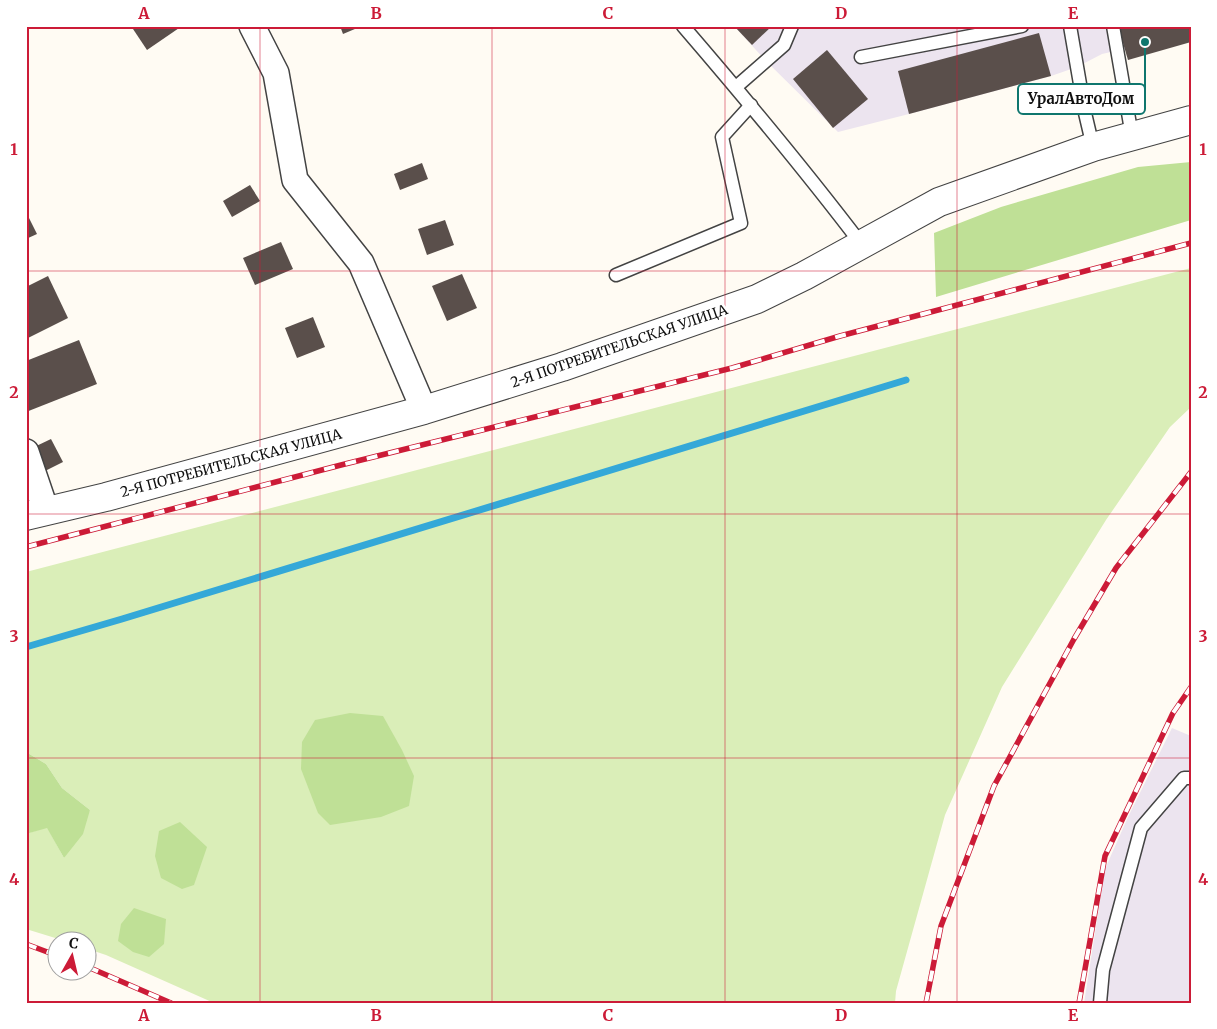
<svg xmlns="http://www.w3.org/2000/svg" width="1217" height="1029" viewBox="0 0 1217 1029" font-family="Merriweather,serif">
<rect width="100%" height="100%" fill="#fffbf3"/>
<!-- industrial -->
<g fill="#ece4ef">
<polygon points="734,26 1191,26 1191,34 1102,54 1077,67 1051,76 909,114 838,132 766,61"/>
<polygon points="1172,728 1191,736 1191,1003 1084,1003 1105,869 1128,817"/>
</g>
<!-- green -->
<polygon fill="#daeeb8" points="1191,268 1191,407 1170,427 1106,520 1002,687 945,815 896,991 895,1003 214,1003 106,955 88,949 88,942 65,941 26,929 26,834 47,827 64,858 90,810 62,788 46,764 26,752 26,572"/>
<!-- forest -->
<g fill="#bfe096">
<polygon points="1191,162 1191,220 936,297 934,233 1001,207 1138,167"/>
<polygon points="350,713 383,716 402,750 414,776 409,806 381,817 330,825 318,813 301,769 302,742 315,720"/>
<polygon points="26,752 46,764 62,788 90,810 83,834 64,858 47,828 26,834"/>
<polygon points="180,822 207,847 194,885 182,889 161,878 155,856 159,831"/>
<polygon points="134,908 166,919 164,944 149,957 133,952 118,941 121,924"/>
</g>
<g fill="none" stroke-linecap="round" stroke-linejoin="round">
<!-- stream -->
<polyline stroke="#34a8d8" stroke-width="7" points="26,647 122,619 906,380"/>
</g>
<!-- building -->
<g fill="#5a4f4b">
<polygon points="131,26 182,26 147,50"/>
<polygon points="340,26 362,26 343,34"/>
<polygon points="734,26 772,26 752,45"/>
<polygon points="1118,26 1191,26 1191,42 1128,60"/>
<polygon points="1039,33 1051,76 909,114 898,71"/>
<polygon points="827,50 868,99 833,128 793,79"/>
<polygon points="422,163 428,179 400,190 394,174"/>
<polygon points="250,185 260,201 232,217 223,201"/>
<polygon points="26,212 37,234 26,239"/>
<polygon points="445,220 454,245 427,255 418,229"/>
<polygon points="281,242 293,269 255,285 243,258"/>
<polygon points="462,274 477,308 447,321 432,286"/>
<polygon points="48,276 68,318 26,339 26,287"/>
<polygon points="313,317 325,347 297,358 285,328"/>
<polygon points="79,340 97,384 26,412 26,361"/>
<polygon points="51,439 63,462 41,473 30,449"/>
</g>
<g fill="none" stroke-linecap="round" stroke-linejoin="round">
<defs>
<g id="service">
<path d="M 683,26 C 745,98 805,170 862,245"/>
<polyline points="1070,26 1085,113 1093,147"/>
<polyline points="1113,26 1132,136"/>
<polyline points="861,57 1022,26"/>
<polyline points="736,87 784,45 792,26"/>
<polyline points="616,275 741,223 722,137 751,105"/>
<polyline points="1100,1003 1103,970 1141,828 1184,778 1191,778"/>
</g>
<g id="minor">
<polyline points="252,26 276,73 295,180 361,263 424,410"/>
<polyline points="26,452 46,511"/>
</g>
<polyline id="tertiary" points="26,516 106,497 424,410 562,367 757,299 804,276 939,202 1093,147 1191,120"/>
</defs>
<!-- service casing -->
<use href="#service" stroke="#434343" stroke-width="15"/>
<!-- minor casing -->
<use href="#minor" stroke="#434343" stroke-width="28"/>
<!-- tertiary casing -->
<use href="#tertiary" stroke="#434343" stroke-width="30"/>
<!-- service -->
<use href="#service" stroke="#fff" stroke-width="12"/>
<!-- minor -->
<use href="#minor" stroke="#fff" stroke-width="25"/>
<!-- tertiary -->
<use href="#tertiary" stroke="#fff" stroke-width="28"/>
<defs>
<g id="rail">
<polyline points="26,547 341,465 732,368 840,336 1191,243"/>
<polyline points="26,944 58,956"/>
<polyline points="88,967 171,1003"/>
<polyline points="926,1003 941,926 994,786 1074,639 1116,568 1191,472"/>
<polyline points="1079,1003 1105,856 1173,713 1191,687"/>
</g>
</defs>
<!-- rail casing -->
<use href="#rail" stroke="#cc1b37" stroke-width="5.5"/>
<!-- rail -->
<use href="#rail" stroke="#fff" stroke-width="4" stroke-dasharray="11" stroke-linecap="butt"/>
</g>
<!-- grid -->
<path fill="none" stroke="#cc1b37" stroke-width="1" stroke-opacity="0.55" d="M 260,26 L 260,1003M 492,26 L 492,1003M 725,26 L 725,1003M 957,26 L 957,1003M 26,271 L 1191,271M 26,514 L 1191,514M 26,758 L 1191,758"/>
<g text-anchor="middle" stroke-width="5" stroke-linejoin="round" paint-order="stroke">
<!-- street labels -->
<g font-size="14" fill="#101010" stroke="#fff">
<text transform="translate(619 346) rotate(-19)" y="5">2-Я ПОТРЕБИТЕЛЬСКАЯ УЛИЦА</text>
<text transform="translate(231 463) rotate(-15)" y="5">2-Я ПОТРЕБИТЕЛЬСКАЯ УЛИЦА</text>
</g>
</g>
<!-- callouts -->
<path fill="none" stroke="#0f766e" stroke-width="2" d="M1145 42L1145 99"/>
<circle fill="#0f766e" stroke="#fff" stroke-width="2" cx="1145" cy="42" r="5"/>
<rect fill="#fff" stroke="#0f766e" stroke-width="2" x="1018" y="84" width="127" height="30" rx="5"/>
<g font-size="15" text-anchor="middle" font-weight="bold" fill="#101010">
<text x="1081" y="104">УралАвтоДом</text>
</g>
<!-- border -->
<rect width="1217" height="1029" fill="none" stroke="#ffffff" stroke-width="55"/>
<!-- north arrow -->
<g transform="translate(72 956) rotate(8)"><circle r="24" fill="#ffffff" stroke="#9f9f9f"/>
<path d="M0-4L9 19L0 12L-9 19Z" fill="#cc1b37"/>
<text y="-8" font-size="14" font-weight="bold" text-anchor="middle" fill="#101010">С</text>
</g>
<rect x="28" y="28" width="1162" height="974" fill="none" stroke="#cc1b37" stroke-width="2"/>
<g font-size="16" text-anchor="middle" font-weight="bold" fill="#cc1b37">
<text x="144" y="19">A</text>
<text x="376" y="19">B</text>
<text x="608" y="19">C</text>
<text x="841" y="19">D</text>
<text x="1073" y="19">E</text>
<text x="14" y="155">1</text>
<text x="1203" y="155">1</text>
<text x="14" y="398">2</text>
<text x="1203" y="398">2</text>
<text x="14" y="642">3</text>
<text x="1203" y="642">3</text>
<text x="14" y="885">4</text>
<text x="1203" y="885">4</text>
<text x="144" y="1021">A</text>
<text x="376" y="1021">B</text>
<text x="608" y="1021">C</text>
<text x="841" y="1021">D</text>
<text x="1073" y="1021">E</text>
</g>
</svg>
